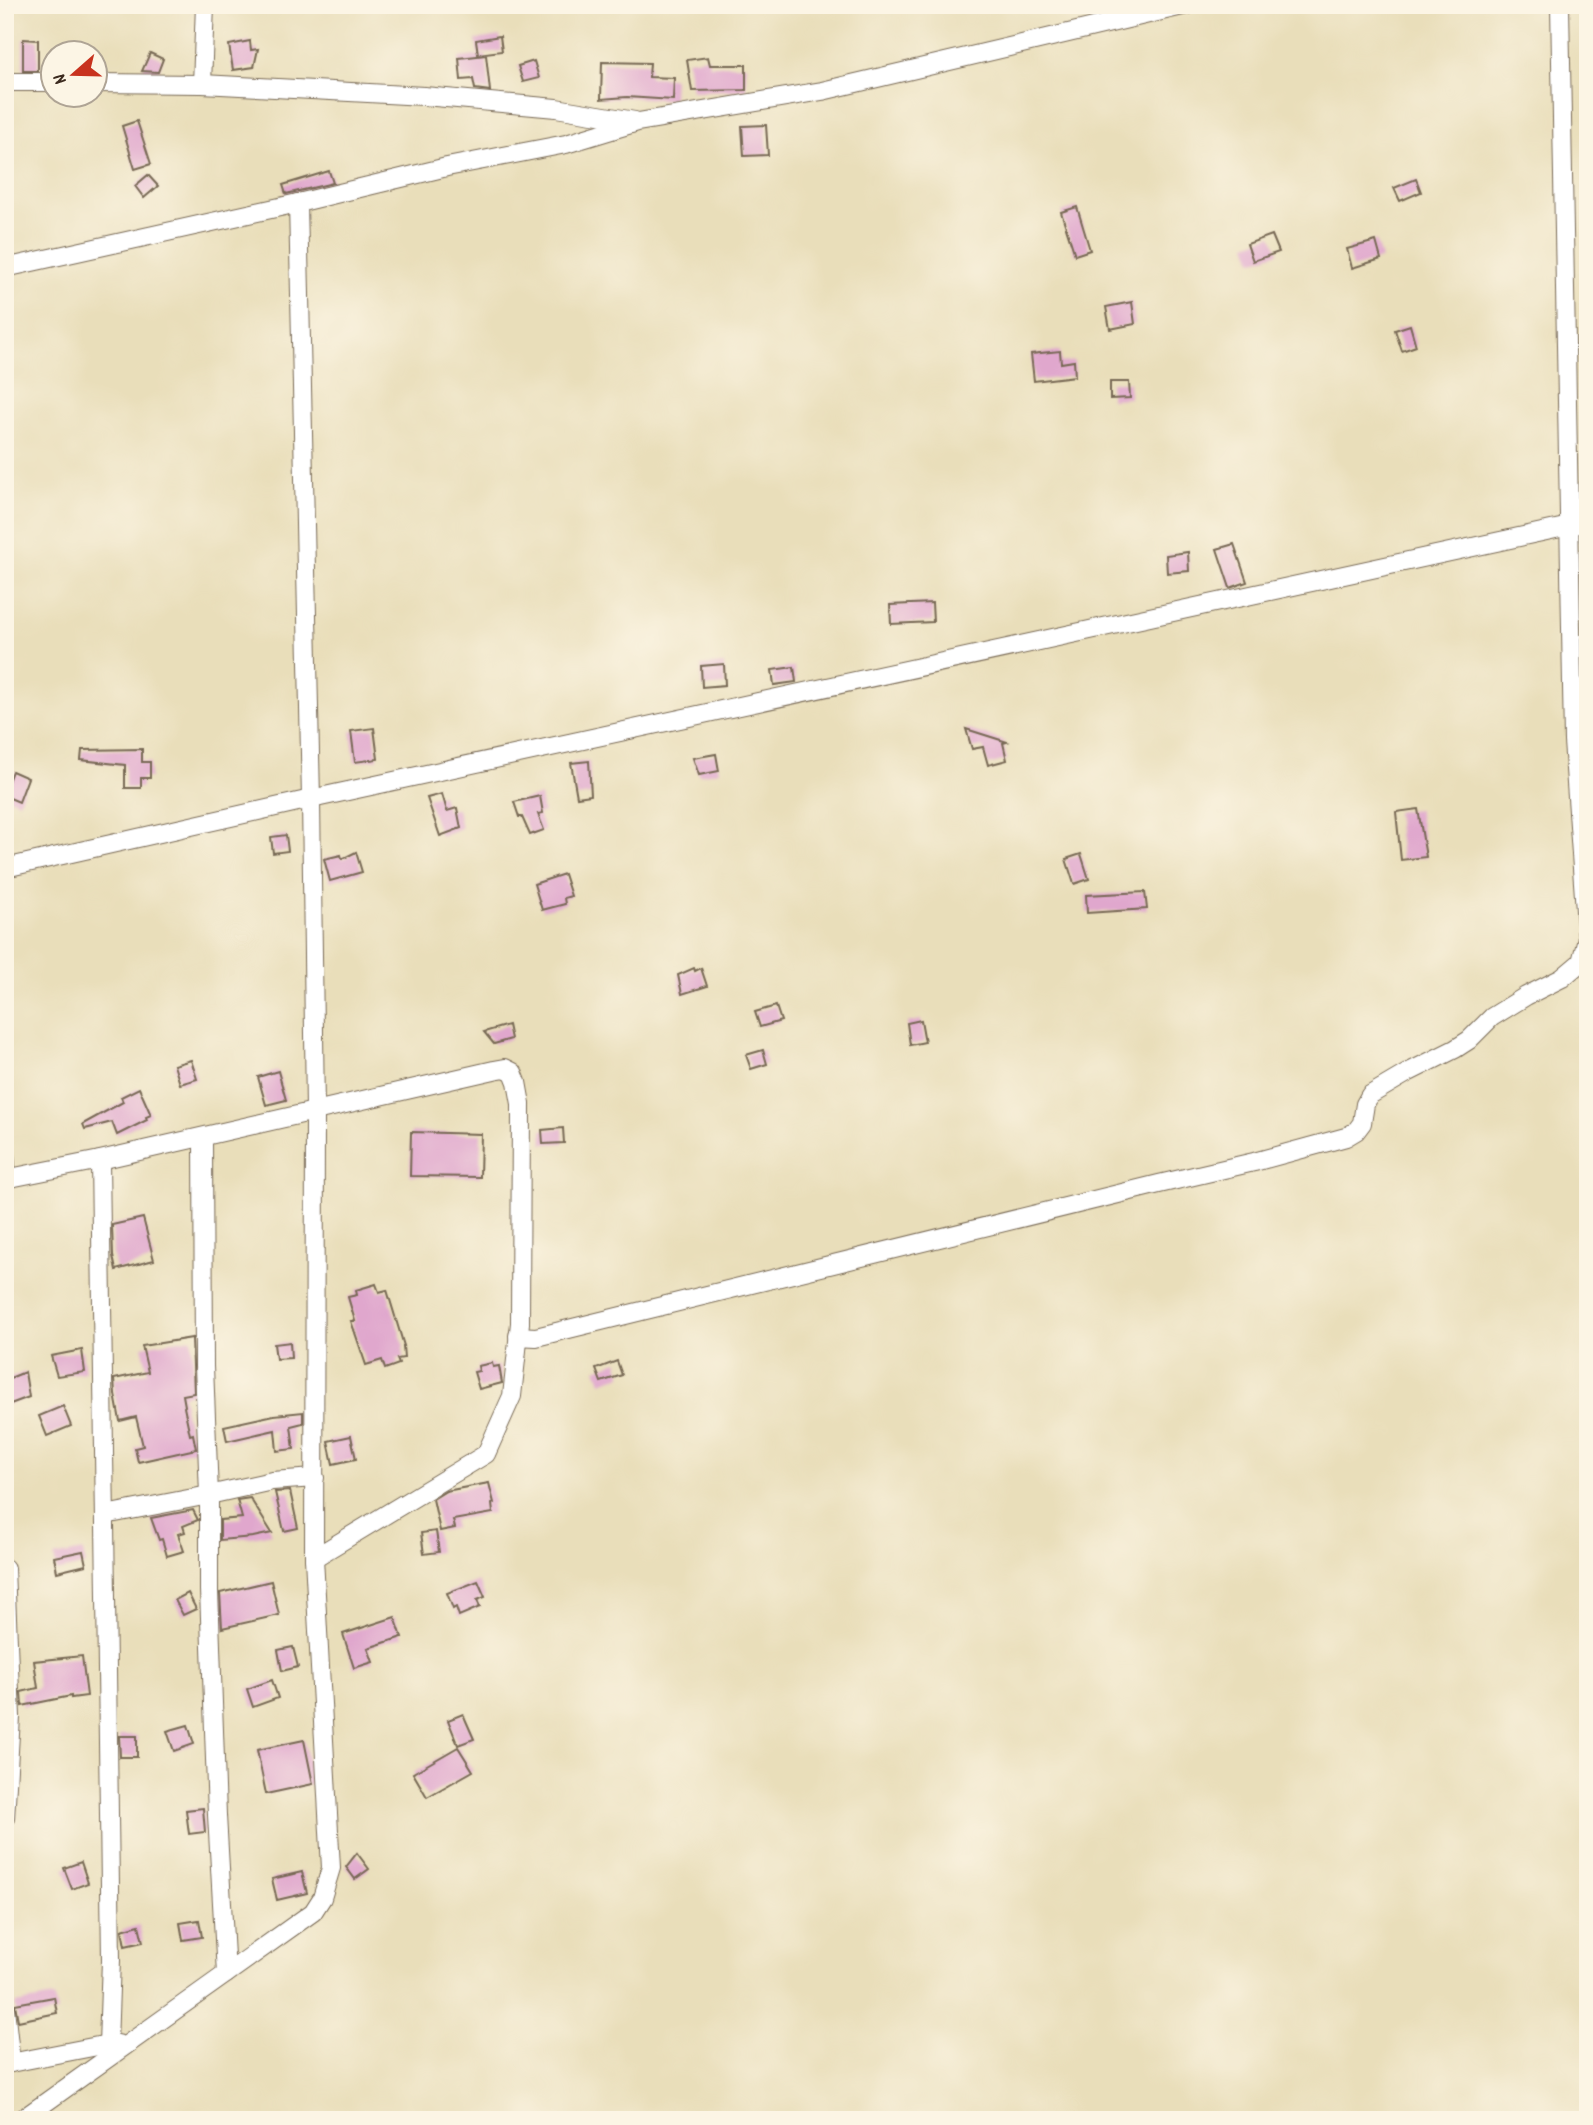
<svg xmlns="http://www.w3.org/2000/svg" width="1593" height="2125" viewBox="0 0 1593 2125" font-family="Dekko,sans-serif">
<rect width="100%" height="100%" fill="#fcf5e5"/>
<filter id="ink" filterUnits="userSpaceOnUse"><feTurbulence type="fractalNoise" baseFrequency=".0143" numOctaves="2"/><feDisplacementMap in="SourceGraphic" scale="14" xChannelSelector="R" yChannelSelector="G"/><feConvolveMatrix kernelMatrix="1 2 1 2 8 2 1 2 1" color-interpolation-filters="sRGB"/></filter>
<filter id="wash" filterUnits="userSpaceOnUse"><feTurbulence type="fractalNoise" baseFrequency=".00686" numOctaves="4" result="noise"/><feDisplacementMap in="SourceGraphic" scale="28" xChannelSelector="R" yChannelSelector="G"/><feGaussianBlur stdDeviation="1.57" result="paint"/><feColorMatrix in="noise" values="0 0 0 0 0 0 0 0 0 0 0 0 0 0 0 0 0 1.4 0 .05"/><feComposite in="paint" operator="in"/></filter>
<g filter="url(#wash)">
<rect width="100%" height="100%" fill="#e9deba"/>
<g id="blocks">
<!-- building -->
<g fill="#e0a7cd">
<polygon points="500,36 502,51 478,54 476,40"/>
<polygon points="23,39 38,40 38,71 23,71"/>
<polygon points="250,41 251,50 258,49 254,67 233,70 229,45"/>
<polygon points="150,53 163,59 158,72 142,71"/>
<polygon points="486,55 490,91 475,89 473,79 461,80 459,58"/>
<polygon points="708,57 710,65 746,65 746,90 692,91 687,60"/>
<polygon points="534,61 539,78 523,82 518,66"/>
<polygon points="602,62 650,63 649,77 674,78 673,100 627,97 601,99"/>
<polygon points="137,121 151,164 135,169 122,126"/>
<polygon points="766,125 768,155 744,156 742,126"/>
<polygon points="329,171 333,183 286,194 283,185"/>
<polygon points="148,175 158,186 144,198 135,186"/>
<polygon points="1416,179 1421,192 1400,201 1394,188"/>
<polygon points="1077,207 1090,250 1075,255 1061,212"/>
<polygon points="1272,235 1279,252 1253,261 1247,244"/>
<polygon points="1376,241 1381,259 1352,268 1347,249"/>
<polygon points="1132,302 1135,324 1110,329 1106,307"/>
<polygon points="1410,325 1416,346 1402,351 1395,330"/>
<polygon points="1060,351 1061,363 1074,361 1075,376 1034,381 1031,354"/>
<polygon points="1110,382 1129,382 1130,398 1110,399"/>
<polygon points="1234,544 1247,582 1230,588 1217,549"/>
<polygon points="1188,552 1189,571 1167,573 1166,555"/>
<polygon points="932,603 933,622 891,624 890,605"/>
<polygon points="724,664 725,685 702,687 701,666"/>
<polygon points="794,667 796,682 774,685 772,670"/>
<polygon points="374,728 378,759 355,762 351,731"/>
<polygon points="966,729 1007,742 1003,743 1007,760 988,765 983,747 972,749"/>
<polygon points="142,749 142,762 150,762 150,778 141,778 141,788 125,788 125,765 81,760 82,750"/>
<polygon points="716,754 719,771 699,775 693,758"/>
<polygon points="589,761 591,795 577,797 571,763"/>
<polygon points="12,771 28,778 19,802 5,796 5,789"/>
<polygon points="442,794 447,811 457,808 461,828 440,836 427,798"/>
<polygon points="540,796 543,813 538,814 544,830 530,835 522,817 519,817 514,802"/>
<polygon points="1418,809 1426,857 1401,860 1396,812"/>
<polygon points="286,835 288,851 273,853 271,837"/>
<polygon points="356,852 362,872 330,881 324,859 341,855 342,859"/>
<polygon points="1081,854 1089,879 1074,884 1066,859"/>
<polygon points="564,874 571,896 564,898 565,904 542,910 534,884"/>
<polygon points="1145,892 1147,909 1087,913 1086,895"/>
<polygon points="694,968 695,971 701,968 707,986 682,994 678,975"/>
<polygon points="776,1006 781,1021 760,1027 755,1012"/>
<polygon points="921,1020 925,1042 910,1045 907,1023"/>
<polygon points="508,1025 511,1039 494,1044 484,1032"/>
<polygon points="763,1050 767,1064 751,1069 746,1055"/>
<polygon points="191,1060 197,1079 180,1084 174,1065"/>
<polygon points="278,1071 286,1100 266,1105 258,1077"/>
<polygon points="139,1088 151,1115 146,1117 147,1120 117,1135 112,1122 85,1129 83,1124 123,1102 121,1097"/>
<polygon points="563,1128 564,1143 543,1144 542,1130"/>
<polygon points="411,1132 481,1134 480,1177 410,1176"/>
<polygon points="143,1218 154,1260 116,1270 113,1256 112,1225"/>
<polygon points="376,1284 379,1292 387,1290 404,1346 403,1346 404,1358 397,1359 399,1364 385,1369 382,1360 366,1365 351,1321 355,1321 348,1297 357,1295 356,1290"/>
<polygon points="192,1338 194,1393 183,1395 185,1406 184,1407 190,1435 193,1434 196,1449 138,1462 135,1448 143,1446 136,1417 120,1421 115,1394 114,1379 148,1372 142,1346"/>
<polygon points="290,1342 291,1358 276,1359 274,1344"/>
<polygon points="82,1350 85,1372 57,1376 51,1356"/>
<polygon points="617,1361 622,1375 601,1382 596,1369"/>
<polygon points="492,1363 493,1367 499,1366 502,1383 479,1389 474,1372 479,1371 478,1366"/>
<polygon points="25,1372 29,1397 5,1406 5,1380"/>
<polygon points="63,1406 71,1426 47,1436 39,1416"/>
<polygon points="303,1412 303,1423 291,1426 294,1449 277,1451 275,1430 227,1441 224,1426 274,1415"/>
<polygon points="351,1436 356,1459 333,1464 328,1441"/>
<polygon points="489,1483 494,1503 492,1504 493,1513 453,1520 455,1528 440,1531 433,1499 446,1491"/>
<polygon points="290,1491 298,1528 284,1531 275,1492"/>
<polygon points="250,1498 272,1533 253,1537 220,1540 220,1520 242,1518 237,1500"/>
<polygon points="193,1510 198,1520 183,1526 185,1532 178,1534 184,1551 167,1556 162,1539 159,1540 151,1518"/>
<polygon points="436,1531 439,1552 424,1554 421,1533"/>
<polygon points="83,1551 86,1565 57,1572 54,1557"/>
<polygon points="271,1581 279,1615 222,1628 220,1593"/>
<polygon points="478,1581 485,1597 477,1600 480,1607 459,1616 456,1607 453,1609 447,1593"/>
<polygon points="188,1593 196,1609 183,1615 175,1600"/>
<polygon points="395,1617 402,1637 368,1648 373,1662 354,1668 343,1634"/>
<polygon points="293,1647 298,1667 282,1671 278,1650"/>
<polygon points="82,1656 87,1696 71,1698 71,1696 22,1706 21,1692 38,1688 34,1661"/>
<polygon points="272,1680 278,1698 253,1707 247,1689"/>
<polygon points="463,1714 474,1739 458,1745 448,1720"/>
<polygon points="188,1725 194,1744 174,1751 167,1731"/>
<polygon points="119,1736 137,1736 137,1757 120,1757"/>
<polygon points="304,1740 313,1784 266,1794 257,1750"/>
<polygon points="458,1747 473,1771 427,1797 413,1773"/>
<polygon points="203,1808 205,1832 189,1834 186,1810"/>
<polygon points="357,1853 369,1869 355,1879 346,1867"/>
<polygon points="81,1862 88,1883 72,1889 64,1868"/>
<polygon points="302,1872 307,1893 277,1900 272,1879"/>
<polygon points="199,1920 202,1937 183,1940 180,1923"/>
<polygon points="139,1925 143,1942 125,1946 122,1930"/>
<polygon points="54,1997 57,2013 18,2021 15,2004"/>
</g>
</g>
</g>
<g filter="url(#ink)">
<use href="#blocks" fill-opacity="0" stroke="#786955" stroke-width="2"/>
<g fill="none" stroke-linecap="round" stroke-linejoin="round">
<defs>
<g id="minor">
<polyline points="5,82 52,82"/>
<polyline points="94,83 202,84 424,96 556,108 635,121"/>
<polyline points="202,84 205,5"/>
<polyline points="5,268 298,203 447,167 566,144 638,122 822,91 1187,5"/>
<polyline points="5,868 311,799 1588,522"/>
<polyline points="203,1137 204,1366 209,1495 209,1590 217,1815 226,1974"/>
<polyline points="5,1153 7,1179"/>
<polyline points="100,1160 111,1960 108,2044"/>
<polyline points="5,1179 100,1160 494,1070 505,1068 513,1072 517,1082 521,1104 520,1323 512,1396 486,1454 314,1558"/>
<polyline points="518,1336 536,1337 1159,1184 1254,1162 1346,1137 1356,1131 1362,1123 1365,1104 1370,1095 1409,1072 1455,1049 1469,1040 1492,1017 1526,996 1562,978 1581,962 1587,939 1573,741 1560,5"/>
<polyline points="105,1515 209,1495 272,1481 315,1478"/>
<polyline points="5,1568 11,1717 5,1819"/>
<polyline points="5,2008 11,2063"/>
<polyline points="5,2064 108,2044 118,2044"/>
<polyline points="21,2120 313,1912 322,1898 331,1868 314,1558 315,1111 311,799 298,203"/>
</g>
</defs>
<!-- minor casing -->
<use href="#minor" stroke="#786955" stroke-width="20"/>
<!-- minor -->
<use href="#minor" stroke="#fff" stroke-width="18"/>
</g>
</g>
<!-- margin -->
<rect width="1593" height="2125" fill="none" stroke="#fcf5e5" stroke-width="28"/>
<!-- north arrow -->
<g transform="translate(74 74) rotate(250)"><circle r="33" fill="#fcf5e5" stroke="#afa495" stroke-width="2"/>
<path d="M0-5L12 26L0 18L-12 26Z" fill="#c8321e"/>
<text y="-10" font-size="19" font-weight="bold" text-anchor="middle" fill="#3b2a1e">N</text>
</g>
</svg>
